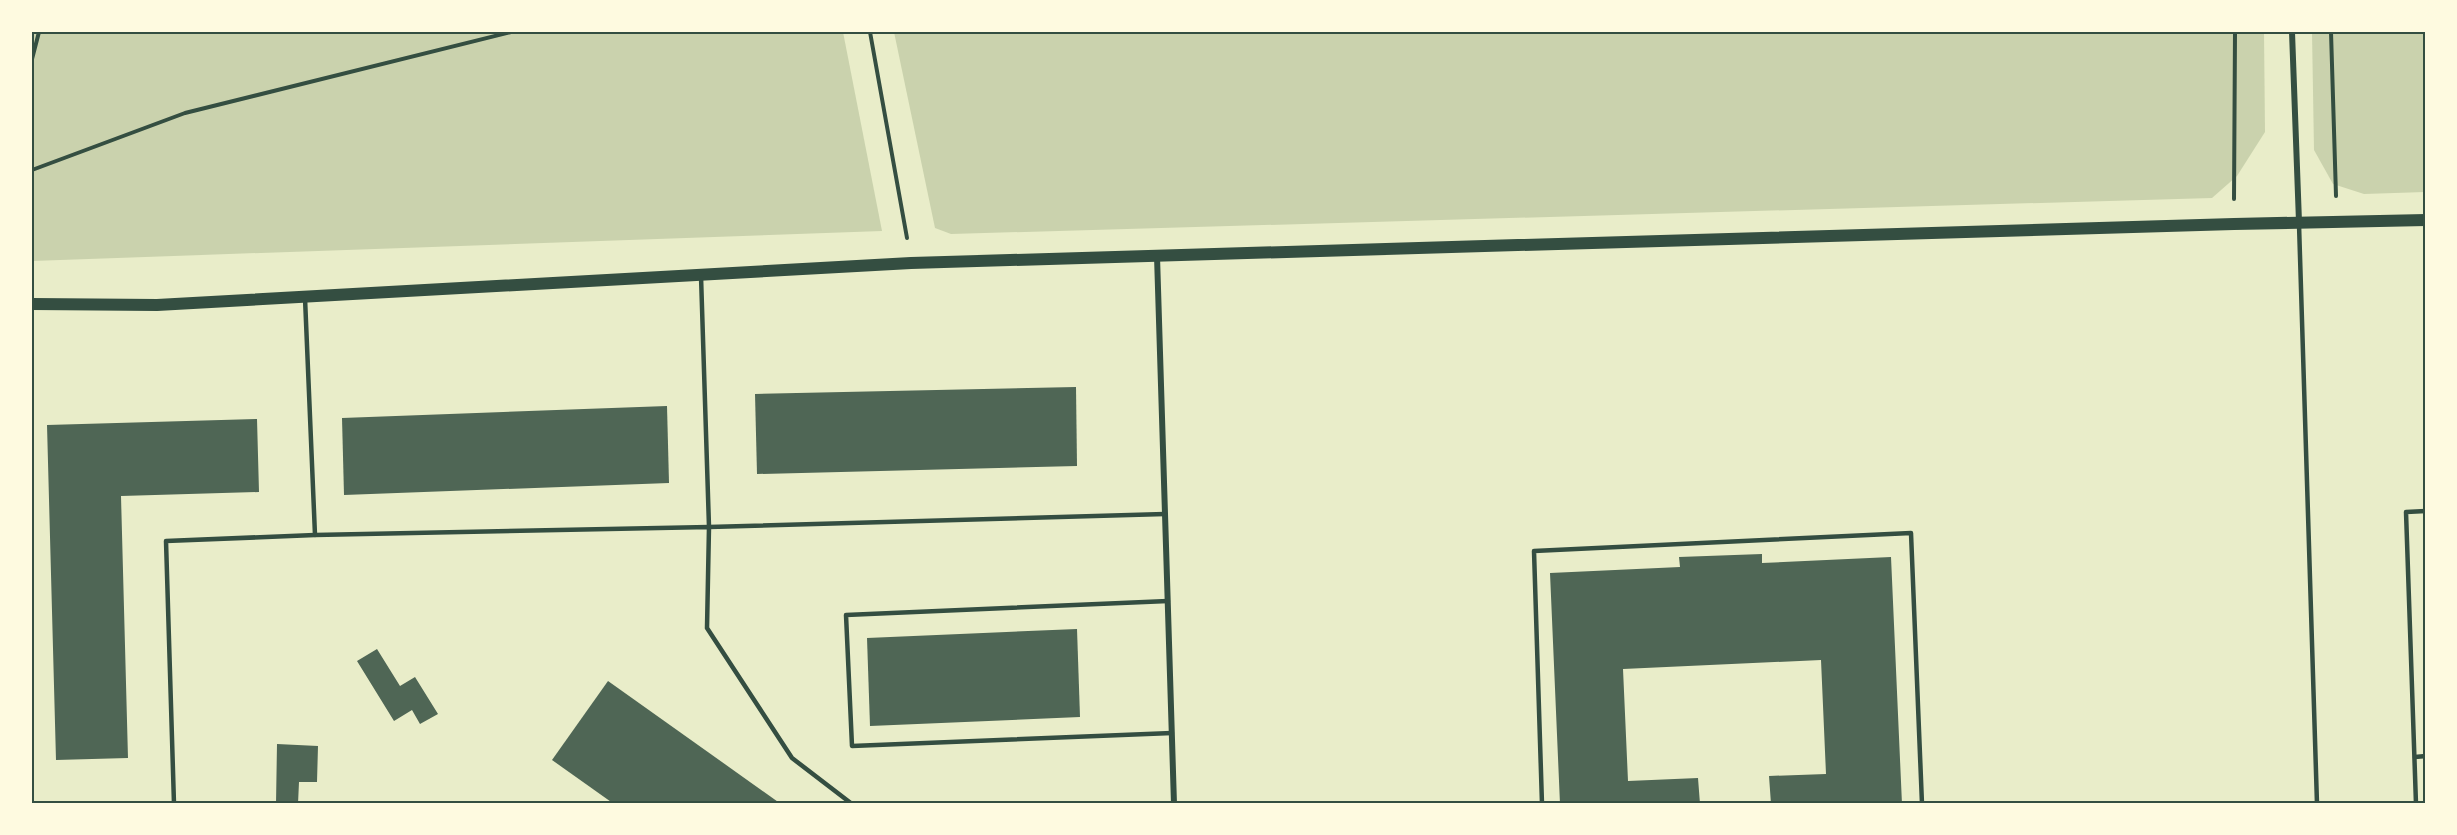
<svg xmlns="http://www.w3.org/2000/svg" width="2457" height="835" viewBox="0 0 2457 835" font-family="Inter,sans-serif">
<rect width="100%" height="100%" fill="#e9edc9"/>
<!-- green -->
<g fill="#cad2ad">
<polygon points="32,32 843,32 882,231 32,261"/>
<polygon points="894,32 2264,32 2265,132 2237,176 2212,198 951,234 935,228"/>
<polygon points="2312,32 2425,32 2425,192 2364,194 2333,184 2314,150"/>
</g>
<!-- building -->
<g fill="#4f6655">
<polygon points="1076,387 1077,466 757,474 755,394"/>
<polygon points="667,406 669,483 344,495 342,418"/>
<polygon points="257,419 259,492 121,496 128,758 56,760 47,425"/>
<polygon points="1762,554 1762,563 1891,557 1902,804 1771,804 1769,776 1826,774 1821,660 1623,669 1628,781 1698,778 1700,804 1560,804 1550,573 1680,567 1679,557"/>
<polygon points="1077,629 1080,717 870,726 867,638"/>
<polygon points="377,649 400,686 415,677 438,714 420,724 412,710 394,721 357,661"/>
<polygon points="608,681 781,804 614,804 552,760"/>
<polygon points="277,744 318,746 317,782 299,782 298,804 276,804"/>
</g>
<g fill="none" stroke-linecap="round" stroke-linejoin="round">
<!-- path -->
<g stroke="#344e41" stroke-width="4">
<polyline points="870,32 907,238"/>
<polyline points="2331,32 2336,196"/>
<polyline points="32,59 39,32"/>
<polyline points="32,170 185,113 511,32"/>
<polyline points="2234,199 2235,32"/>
<polyline points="32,251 32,277"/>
</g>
<!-- service -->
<g stroke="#344e41" stroke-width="4.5">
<polyline points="2299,224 2317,804"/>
<polyline points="701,276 709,527 1165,514"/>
<polyline points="305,298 315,535 709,527 707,628 792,758 852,804"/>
<polyline points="1168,601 846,615 852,746 1172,733"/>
<polyline points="2415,757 2426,756"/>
<polyline points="174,804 166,541 315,535"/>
<polyline points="1542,804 1534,551 1911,533 1922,804"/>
<polyline points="2416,804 2406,512 2426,511"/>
</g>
<!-- minor -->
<g stroke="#344e41" stroke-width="6">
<polyline points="2292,32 2299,222"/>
<polyline points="1157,256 1174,804"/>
</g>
<!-- secondary -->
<polyline stroke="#344e41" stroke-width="12" points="32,304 157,305 911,263 2234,224 2426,220"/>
</g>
<!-- border -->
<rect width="2457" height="835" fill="none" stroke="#fefae0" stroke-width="66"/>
<rect x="33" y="33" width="2391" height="769" fill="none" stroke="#344e41" stroke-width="2"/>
</svg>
